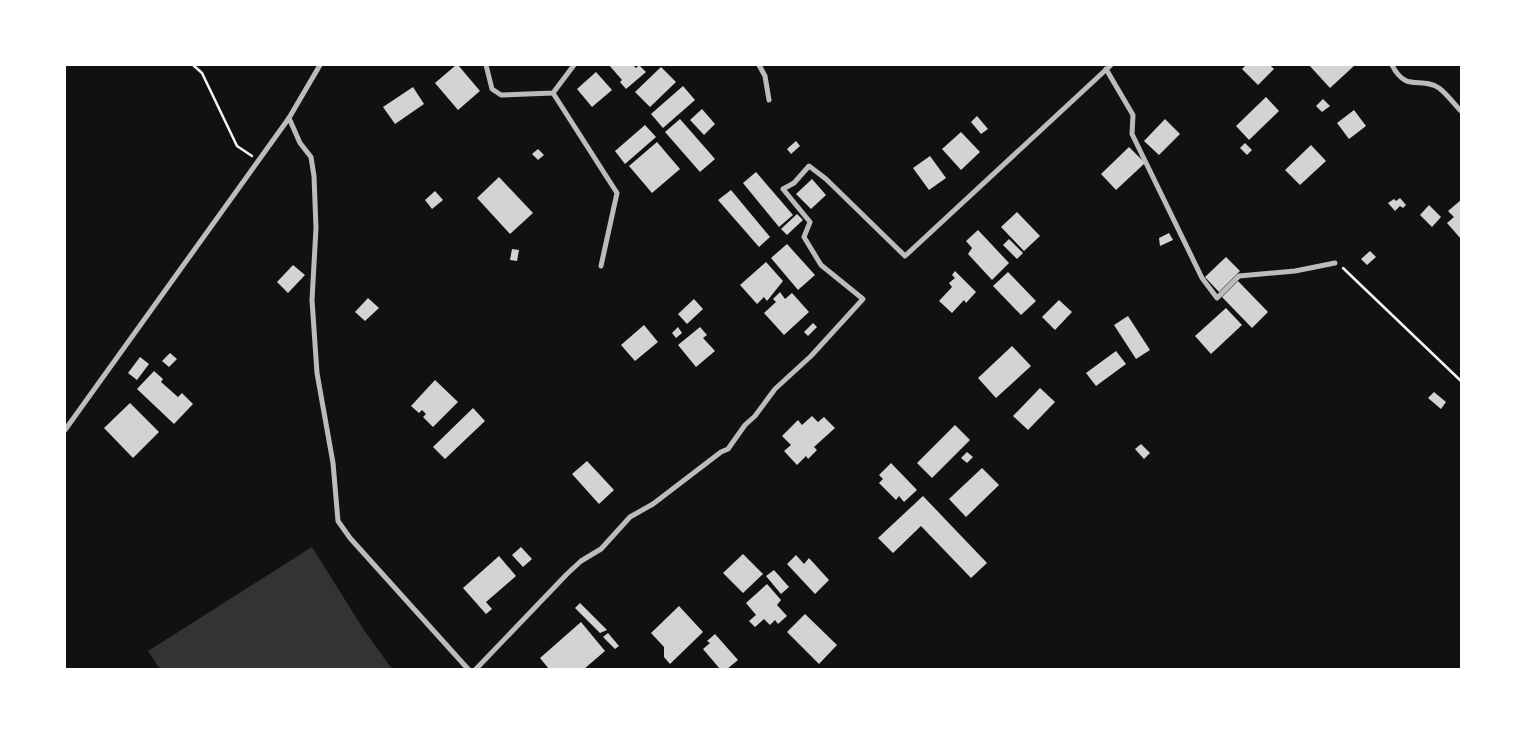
<svg xmlns="http://www.w3.org/2000/svg" width="1526" height="734" viewBox="0 0 1526 734" font-family="'Crimson Pro',serif">
<rect width="100%" height="100%" fill="#111"/>
<!-- water -->
<polygon fill="#333" points="312,547 364,630 392,669 160,669 148,651"/>
<!-- building -->
<g fill="#d3d3d3">
<polygon points="456,65 458,65 480,91 458,110 435,83"/>
<polygon points="609,65 633,65 636,68 639,65 646,72 626,89 620,82 622,80"/>
<polygon points="1246,65 1270,65 1274,69 1258,85 1242,69"/>
<polygon points="1309,65 1355,65 1330,88"/>
<polygon points="661,67 676,82 650,107 635,92"/>
<polygon points="596,72 612,90 592,107 577,89"/>
<polygon points="683,86 695,100 663,128 651,114"/>
<polygon points="413,87 424,104 395,124 383,107"/>
<polygon points="1266,97 1279,111 1249,140 1236,126"/>
<polygon points="1323,99 1330,106 1322,112 1316,106"/>
<polygon points="702,109 715,124 704,135 690,120"/>
<polygon points="1354,110 1366,126 1349,139 1337,123"/>
<polygon points="977,116 988,129 981,134 971,122"/>
<polygon points="680,119 715,159 700,172 665,132"/>
<polygon points="1165,119 1180,134 1159,155 1144,141"/>
<polygon points="645,125 656,137 625,164 615,151"/>
<polygon points="961,132 980,152 961,170 942,149"/>
<polygon points="796,141 800,146 791,154 787,149"/>
<polygon points="657,142 680,169 652,193 629,166"/>
<polygon points="1245,143 1252,150 1247,155 1240,148"/>
<polygon points="1311,145 1326,161 1300,185 1285,170"/>
<polygon points="1129,147 1145,163 1116,190 1101,174"/>
<polygon points="538,149 544,155 538,160 532,154"/>
<polygon points="930,156 946,178 929,190 913,168"/>
<polygon points="756,172 793,215 779,227 743,183"/>
<polygon points="499,177 533,213 510,234 477,198"/>
<polygon points="812,179 826,195 811,209 796,194"/>
<polygon points="731,190 770,237 759,247 718,200"/>
<polygon points="435,191 443,200 432,209 425,200"/>
<polygon points="1400,198 1406,205 1403,208 1400,206 1395,211 1388,203 1394,199 1396,201"/>
<polygon points="1461,200 1461,239 1447,223 1454,217 1448,211"/>
<polygon points="1429,205 1441,217 1432,227 1420,215"/>
<polygon points="1017,212 1040,236 1024,251 1001,227"/>
<polygon points="797,214 803,220 787,235 781,229"/>
<polygon points="978,230 1009,263 992,280 968,254 972,248 966,241"/>
<polygon points="1169,233 1173,240 1160,246 1159,238"/>
<polygon points="1009,239 1023,253 1017,259 1003,245"/>
<polygon points="787,244 815,275 798,290 771,258"/>
<polygon points="512,249 519,250 517,261 510,260"/>
<polygon points="1370,251 1376,257 1367,265 1361,259"/>
<polygon points="1226,257 1240,271 1219,292 1205,277"/>
<polygon points="766,262 783,281 767,301 764,297 757,304 740,285"/>
<polygon points="293,265 305,275 288,293 277,282"/>
<polygon points="955,271 976,292 966,303 964,300 952,313 939,301 952,287 949,283 955,278 952,275"/>
<polygon points="1008,272 1036,301 1021,315 993,286"/>
<polygon points="1238,281 1268,312 1252,328 1222,297"/>
<polygon points="780,292 785,299 792,293 809,312 784,335 764,313 776,302 773,299"/>
<polygon points="368,298 379,308 365,321 355,312"/>
<polygon points="694,299 703,309 687,324 678,314"/>
<polygon points="1059,300 1072,312 1055,330 1042,317"/>
<polygon points="1226,308 1242,325 1211,354 1195,336"/>
<polygon points="1128,316 1150,350 1136,359 1114,325"/>
<polygon points="813,323 817,327 808,336 804,332"/>
<polygon points="644,325 658,342 635,361 621,345"/>
<polygon points="678,327 682,333 676,338 672,333"/>
<polygon points="700,327 707,335 703,338 715,351 696,367 678,345"/>
<polygon points="1012,346 1031,366 996,398 978,378"/>
<polygon points="1116,351 1126,364 1096,386 1086,373"/>
<polygon points="170,353 177,359 169,367 162,361"/>
<polygon points="140,357 149,364 137,380 128,373"/>
<polygon points="154,371 163,379 161,382 178,397 182,393 193,404 174,424 137,389"/>
<polygon points="435,380 458,402 433,427 423,417 426,414 422,410 419,413 411,406"/>
<polygon points="1040,388 1055,402 1028,430 1013,416"/>
<polygon points="1434,392 1446,402 1441,409 1428,398"/>
<polygon points="130,403 159,432 133,458 104,428"/>
<polygon points="473,408 485,421 445,459 433,447"/>
<polygon points="812,416 818,422 824,417 835,428 814,447 817,450 808,459 806,456 797,465 784,451 791,445 782,436 798,420 802,425"/>
<polygon points="955,425 970,440 932,478 917,463"/>
<polygon points="1141,444 1150,453 1144,459 1135,449"/>
<polygon points="967,452 973,457 967,463 961,458"/>
<polygon points="587,461 614,490 599,504 572,474"/>
<polygon points="891,463 917,490 904,502 899,496 896,500 879,483 883,479 879,475"/>
<polygon points="982,468 999,485 966,517 949,499"/>
<polygon points="923,496 987,563 971,578 921,526 893,553 878,538"/>
<polygon points="521,547 532,559 523,567 512,555"/>
<polygon points="743,554 763,574 743,593 723,573"/>
<polygon points="796,555 804,564 809,558 829,580 815,594 787,564"/>
<polygon points="499,556 516,576 486,602 492,609 486,614 463,588"/>
<polygon points="774,570 789,587 781,594 766,576"/>
<polygon points="767,584 781,600 777,605 787,616 778,624 775,620 770,625 764,619 755,627 749,621 756,615 746,603"/>
<polygon points="580,603 607,630 600,633 575,608"/>
<polygon points="679,606 703,632 670,664 664,657 664,647 651,633"/>
<polygon points="805,614 837,645 819,664 787,632"/>
<polygon points="581,622 605,651 584,669 549,669 540,658"/>
<polygon points="608,633 619,646 615,649 603,637"/>
<polygon points="715,634 738,660 727,669 720,669 703,649 710,643 707,641"/>
</g>
<g fill="none" stroke-linecap="round" stroke-linejoin="round">
<!-- path -->
<g stroke="#f5f5f5" stroke-width="2.5">
<polyline points="193,65 202,73 237,146 252,156"/>
<polyline points="1343,268 1461,381"/>
</g>
<!-- minor -->
<g stroke="#bcbcbc" stroke-width="5">
<polyline points="486,65 492,89 501,95 553,93 574,65"/>
<polyline points="759,65 765,76 769,100"/>
<path d="M 1392,65 C 1406,93 1421,76 1439,88 C 1447,94 1454,104 1461,111"/>
<polyline points="1106,69 1133,115 1132,134 1202,278 1217,298 1239,276 1295,271 1335,263"/>
<polyline points="553,93 617,193 601,266"/>
<polyline points="289,118 300,143 311,157 314,176 316,228 312,300 317,373 333,463 338,521 350,538 468,669"/>
<polyline points="65,430 289,118 320,65"/>
<polyline points="476,669 567,574 581,561 601,549 630,517 653,504 721,452 728,449 745,425 755,416 775,389 811,356 863,299 821,265 804,237 810,222 783,189 794,183 809,166 826,179 905,256 1111,65"/>
</g>
</g>
<!-- border -->
<rect width="1526" height="734" fill="none" stroke="#ffffff" stroke-width="132"/>
</svg>
